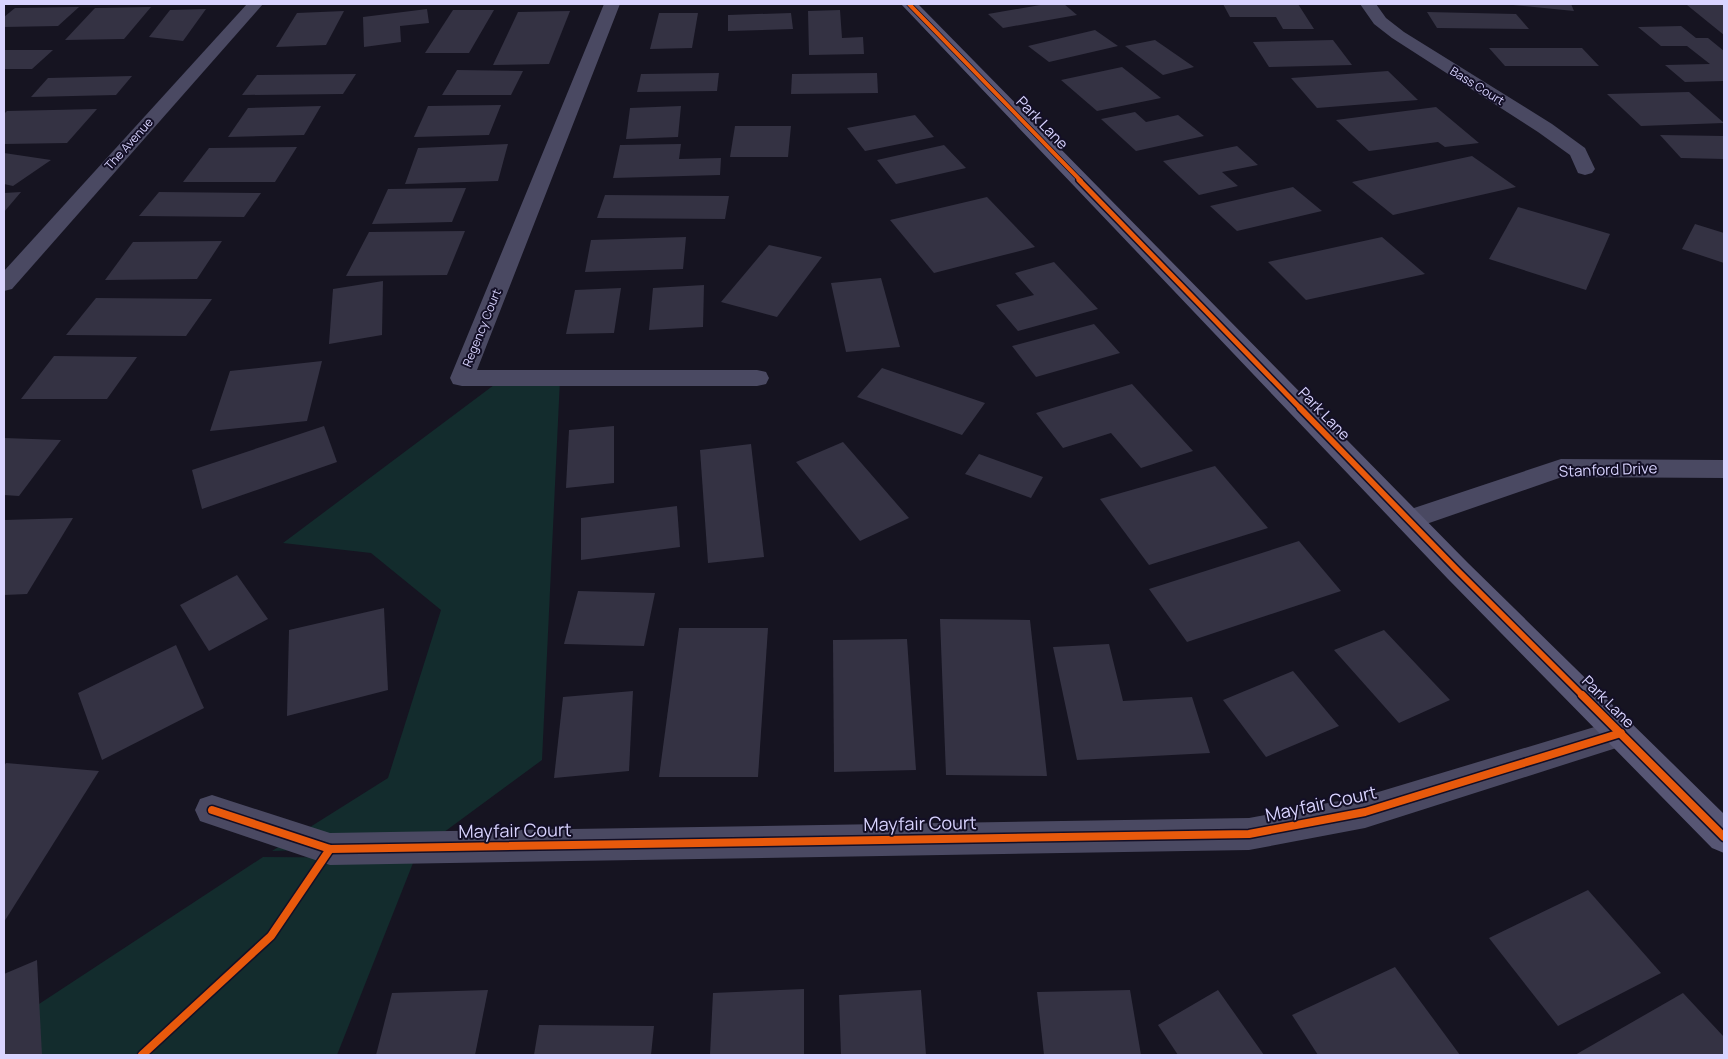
<svg xmlns="http://www.w3.org/2000/svg" width="1728" height="1059" viewBox="0 0 1728 1059" font-family="Manrope,sans-serif">
<rect width="100%" height="100%" fill="#161421"/>
<!-- green -->
<g fill="#132c2d">
<polygon points="502,379 560,379 542,760 417,852 330,849 272,851 388,778 441,610 371,553 283,543"/>
<polygon points="263,857 415,858 337,1055 4,1055 4,1027"/>
</g>
<!-- building -->
<g fill="#343243">
<polygon points="1046,4 1064,4 1077,15 1003,28 988,14"/>
<polygon points="1223,4 1298,4 1314,29 1283,29 1276,17 1230,17"/>
<polygon points="1513,4 1571,4 1574,11 1513,5"/>
<polygon points="1687,5 1724,5 1724,35"/>
<polygon points="79,7 58,26 4,27 4,17 15,8"/>
<polygon points="151,7 124,39 65,40 95,8"/>
<polygon points="206,9 183,41 149,37 170,10"/>
<polygon points="427,9 429,23 400,26 401,42 364,47 363,17"/>
<polygon points="453,10 494,10 469,53 425,53"/>
<polygon points="840,10 842,38 863,37 864,54 809,55 808,11"/>
<polygon points="344,11 326,45 276,47 297,13"/>
<polygon points="570,11 549,64 493,65 518,12"/>
<polygon points="1427,12 1516,14 1529,29 1437,28"/>
<polygon points="659,13 698,13 692,48 650,49"/>
<polygon points="791,13 793,29 728,31 728,15"/>
<polygon points="1681,26 1696,38 1708,38 1724,51 1724,81 1685,82 1665,65 1710,64 1687,46 1661,46 1638,27"/>
<polygon points="1095,30 1118,46 1049,62 1028,46"/>
<polygon points="1155,40 1194,67 1163,75 1125,46"/>
<polygon points="1333,40 1352,65 1269,67 1253,42"/>
<polygon points="1489,48 1582,48 1599,66 1505,66"/>
<polygon points="4,50 53,50 32,69 4,69"/>
<polygon points="1122,67 1161,98 1097,111 1061,80"/>
<polygon points="457,70 523,71 511,95 442,95"/>
<polygon points="1388,71 1418,100 1317,108 1291,78"/>
<polygon points="719,73 717,91 637,92 641,74"/>
<polygon points="877,73 878,93 791,94 792,74"/>
<polygon points="356,74 343,94 242,95 257,75"/>
<polygon points="132,76 116,95 31,97 48,78"/>
<polygon points="1689,92 1724,123 1641,126 1607,94"/>
<polygon points="501,105 489,135 414,137 428,106"/>
<polygon points="321,106 304,135 228,137 248,108"/>
<polygon points="681,106 678,137 626,139 630,108"/>
<polygon points="1436,107 1479,143 1445,147 1438,142 1369,151 1336,120"/>
<polygon points="97,109 67,143 4,144 4,114 7,111"/>
<polygon points="1135,112 1146,122 1178,115 1204,136 1136,151 1101,119"/>
<polygon points="915,115 934,137 865,151 847,128"/>
<polygon points="735,126 791,126 788,157 730,157"/>
<polygon points="1660,135 1724,136 1724,159 1681,158"/>
<polygon points="508,144 498,181 405,184 418,148"/>
<polygon points="681,144 679,159 721,158 720,175 613,178 620,145"/>
<polygon points="944,145 966,168 896,184 877,160"/>
<polygon points="1237,146 1258,165 1222,172 1238,186 1199,195 1163,161"/>
<polygon points="297,147 275,182 183,182 209,148"/>
<polygon points="4,153 51,160 13,186 4,184"/>
<polygon points="1472,156 1516,187 1393,215 1352,182"/>
<polygon points="1293,187 1322,211 1237,231 1210,206"/>
<polygon points="466,188 452,222 372,224 388,189"/>
<polygon points="21,192 4,212 4,193"/>
<polygon points="159,192 261,193 244,217 139,216"/>
<polygon points="605,195 729,196 725,219 597,218"/>
<polygon points="987,197 1035,247 934,273 890,220"/>
<polygon points="1518,207 1610,234 1586,290 1489,259"/>
<polygon points="1695,224 1724,233 1724,263 1682,249"/>
<polygon points="465,231 447,275 346,276 369,232"/>
<polygon points="686,237 683,269 585,272 591,240"/>
<polygon points="1382,237 1425,274 1306,300 1268,262"/>
<polygon points="222,241 197,279 105,280 133,242"/>
<polygon points="769,245 822,257 777,317 721,302"/>
<polygon points="1054,262 1098,309 1018,331 996,305 1034,295 1015,273"/>
<polygon points="881,278 900,347 846,352 831,283"/>
<polygon points="383,281 382,335 329,344 333,289"/>
<polygon points="704,285 703,327 649,330 653,288"/>
<polygon points="621,288 614,333 566,334 575,290"/>
<polygon points="96,298 212,299 186,336 66,335"/>
<polygon points="1094,324 1120,353 1036,377 1012,346"/>
<polygon points="54,356 137,357 107,399 21,399"/>
<polygon points="322,361 307,421 210,431 230,371"/>
<polygon points="882,368 985,403 962,435 857,397"/>
<polygon points="1132,384 1193,451 1141,468 1111,433 1063,448 1036,413"/>
<polygon points="324,426 337,462 202,509 192,470"/>
<polygon points="614,426 614,483 566,488 569,430"/>
<polygon points="4,438 61,440 19,496 4,495"/>
<polygon points="843,442 909,518 860,541 796,462"/>
<polygon points="751,444 764,557 708,563 700,450"/>
<polygon points="979,454 1043,477 1031,498 965,474"/>
<polygon points="1215,466 1268,528 1149,565 1100,499"/>
<polygon points="677,506 680,547 581,560 581,518"/>
<polygon points="73,518 27,594 4,595 4,520"/>
<polygon points="1299,541 1341,591 1187,642 1149,589"/>
<polygon points="237,575 268,619 209,651 180,605"/>
<polygon points="578,591 655,593 644,646 564,644"/>
<polygon points="384,608 388,690 287,716 289,630"/>
<polygon points="940,619 1030,620 1047,776 946,775"/>
<polygon points="679,628 768,628 758,777 659,777"/>
<polygon points="1384,630 1450,700 1399,723 1334,650"/>
<polygon points="907,639 916,770 834,772 833,640"/>
<polygon points="1109,644 1123,701 1192,697 1210,753 1077,760 1053,647"/>
<polygon points="176,645 204,708 102,760 78,693"/>
<polygon points="1293,671 1339,726 1266,757 1223,700"/>
<polygon points="633,691 629,771 554,778 563,697"/>
<polygon points="6,763 99,771 4,922 4,766"/>
<polygon points="1588,890 1661,973 1558,1026 1489,938"/>
<polygon points="37,960 42,1055 4,1055 4,974"/>
<polygon points="1395,967 1460,1055 1318,1055 1292,1015"/>
<polygon points="804,989 804,1055 710,1055 713,993"/>
<polygon points="488,990 475,1055 376,1055 392,993"/>
<polygon points="921,990 926,1055 841,1055 839,995"/>
<polygon points="1130,990 1141,1055 1044,1055 1037,992"/>
<polygon points="1218,990 1264,1055 1178,1055 1158,1025"/>
<polygon points="1683,993 1724,1037 1724,1055 1575,1055"/>
<polygon points="539,1025 654,1026 651,1055 534,1055"/>
</g>
<g fill="none" stroke-linecap="round" stroke-linejoin="round">
<!-- street -->
<g fill="#4a4962" fill-rule="evenodd">
<polygon points="247,4 263,4 12,289 4,291 4,271"/>
<polygon points="604,4 620,4 477,370 757,370 766,372 769,378 766,384 757,386 462,386 453,384 450,378"/>
<polygon points="1360,4 1376,4 1386,18 1404,32 1552,124 1585,148 1595,169 1592,173 1585,175 1578,173 1570,155 1538,132 1392,38 1374,24"/>
<polygon points="1561,459 1724,460 1724,478 1562,477 1409,530 1399,527 1395,520 1399,513"/>
<polygon points="1621,719 1632,723 1637,733 1632,743 1365,828 1249,850 330,865 200,821 195,810 200,799 212,795 330,833 1249,818 1365,796"/>
</g>
<!-- secondary -->
<polygon fill="#575674" fill-rule="evenodd" points="901,4 918,4 1468,563 1724,814 1724,853 1712,848 1448,579"/>
<defs>
<polyline id="cycleway-far3" points="909,4 1081,181"/>
<polyline id="cycleway-far2" points="1079,180 1301,409"/>
<polyline id="cycleway-far1" points="1300,408 1458,571 1584,697"/>
<g id="cycleway">
<polyline points="1582,695 1724,837"/>
<polyline points="212,810 330,849 1249,834 1365,812 1621,733"/>
<polyline points="142,1055 271,936 330,849"/>
</g>
</defs>
<!-- cycleway-far3 casing -->
<use href="#cycleway-far3" stroke="#130f26" stroke-width="5.5"/>
<!-- cycleway-far2 casing -->
<use href="#cycleway-far2" stroke="#130f26" stroke-width="8"/>
<!-- cycleway-far1 casing -->
<use href="#cycleway-far1" stroke="#130f26" stroke-width="9"/>
<!-- cycleway casing -->
<use href="#cycleway" stroke="#130f26" stroke-width="11"/>
<!-- cycleway-far3 -->
<use href="#cycleway-far3" stroke="#e8590c" stroke-width="4"/>
<!-- cycleway-far2 -->
<use href="#cycleway-far2" stroke="#e8590c" stroke-width="5"/>
<!-- cycleway-far1 -->
<use href="#cycleway-far1" stroke="#e8590c" stroke-width="6"/>
<!-- cycleway -->
<use href="#cycleway" stroke="#e8590c" stroke-width="8"/>
</g>
<g text-anchor="middle" stroke-width="4" stroke-linejoin="round" paint-order="stroke">
<!-- far-street labels -->
<g font-size="12" fill="#d9d4ff" stroke="#130f26">
<text transform="translate(1477 86) rotate(32)" y="4">Bass Court</text>
<text transform="translate(129 144) rotate(-48)" y="4">The Avenue</text>
<text transform="translate(482 328) rotate(-68)" y="4">Regency Court</text>
</g>
<!-- street labels -->
<g font-size="15" fill="#d9d4ff" stroke="#130f26">
<text transform="translate(1042 123) rotate(46)" y="5">Park Lane</text>
<text transform="translate(1324 414) rotate(46)" y="5">Park Lane</text>
<text transform="translate(1608 470) rotate(-2)" y="5">Stanford Drive</text>
<text transform="translate(1608 702) rotate(45)" y="5">Park Lane</text>
</g>
<!-- near-street labels -->
<g font-size="18" fill="#d9d4ff" stroke="#130f26">
<text transform="translate(1321 804) rotate(-12)" y="6">Mayfair Court</text>
<text transform="translate(920 824) rotate(-1)" y="6">Mayfair Court</text>
<text transform="translate(515 831) rotate(-1)" y="6">Mayfair Court</text>
</g>
</g>
<!-- border -->
<rect width="1728" height="1059" fill="none" stroke="#d9d4ff" stroke-width="10"/>
</svg>
